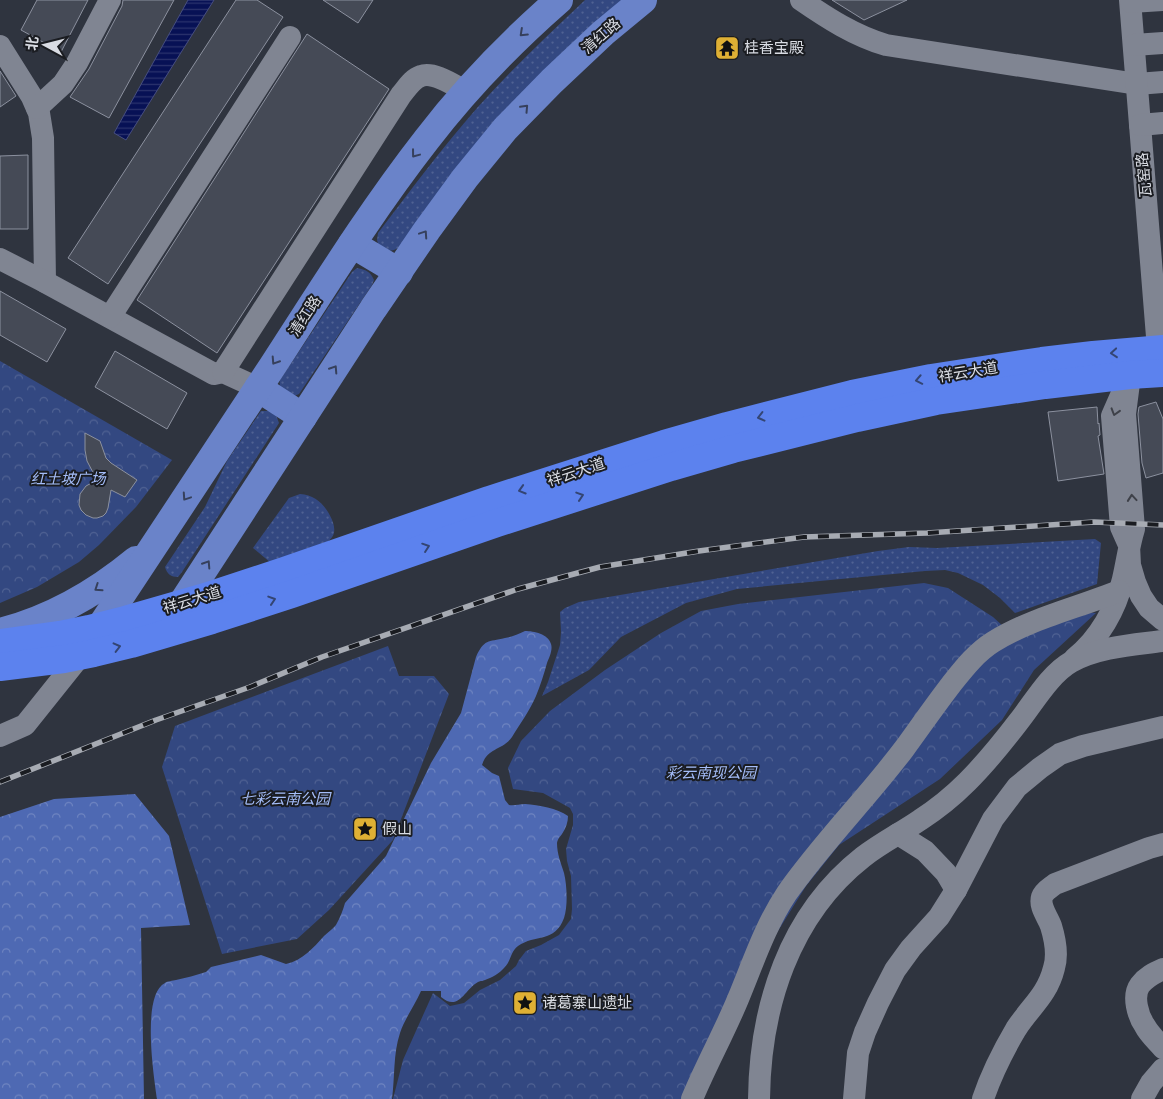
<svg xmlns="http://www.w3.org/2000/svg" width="1163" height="1099" viewBox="0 0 1163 1099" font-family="'Noto Serif','Noto Sans SC',serif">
<defs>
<pattern id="grass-dots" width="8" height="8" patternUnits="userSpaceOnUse" patternTransform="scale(1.25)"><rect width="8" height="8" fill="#334881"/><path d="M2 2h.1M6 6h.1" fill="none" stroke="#506293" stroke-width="1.8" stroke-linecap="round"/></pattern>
<pattern id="forest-crowns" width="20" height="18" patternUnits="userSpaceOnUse" patternTransform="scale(1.25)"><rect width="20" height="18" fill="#4e69b3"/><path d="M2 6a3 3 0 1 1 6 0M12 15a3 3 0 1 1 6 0" fill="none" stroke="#6f85c1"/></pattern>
<pattern id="park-crowns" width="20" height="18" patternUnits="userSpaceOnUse" patternTransform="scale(1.25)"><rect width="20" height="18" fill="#334881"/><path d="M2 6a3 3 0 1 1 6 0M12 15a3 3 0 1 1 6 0" fill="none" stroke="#506293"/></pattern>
<pattern id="water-rules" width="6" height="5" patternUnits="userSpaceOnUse" patternTransform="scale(1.25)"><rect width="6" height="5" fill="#071155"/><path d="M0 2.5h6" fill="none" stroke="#2b336d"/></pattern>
</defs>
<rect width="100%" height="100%" fill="#2f343f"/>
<!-- grass -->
<g fill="url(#grass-dots)">
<path d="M 585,0 L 623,0 L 467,159 L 398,248 C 391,252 387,251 379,247 L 377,240 L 378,233 C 410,191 442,148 477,108 C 511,70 548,35 585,0 Z"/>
<path d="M 357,268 C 366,270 370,271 374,280 L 372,285 L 299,394 L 292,397 C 285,392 278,390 280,380 L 352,272 Z"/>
<path d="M 261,411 L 272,411 L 276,415 L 279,423 L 182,572 L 178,577 C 171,577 167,574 165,567 L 205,507 L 227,461 Z"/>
<path d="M 300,494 C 313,495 321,501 328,512 C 344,539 327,544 304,551 C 293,555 282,559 271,563 L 253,548 L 289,498 Z"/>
<polygon points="1095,539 1101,543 1097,584 1015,613 1000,598 983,585 958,573 945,570 925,571 737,589 686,603 621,637 589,670 542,696 548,682 560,645 561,632 560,612 565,608 579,602 878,551 909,547 937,548"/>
</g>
<!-- forest -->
<g fill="url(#forest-crowns)">
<path d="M 525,631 C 534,631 548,634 551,644 C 553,650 549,658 547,663 C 544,674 540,686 536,696 C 530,710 520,724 512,737 C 502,751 488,747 482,765 L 492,773 L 499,776 L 505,800 L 509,805 C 514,806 519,804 525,804 C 539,805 557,808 568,816 C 568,822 566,828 562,834 C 560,837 558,838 557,843 C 557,854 561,863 564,873 C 567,885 568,906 564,918 C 555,943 535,934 518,946 C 510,952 511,962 504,968 C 500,973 491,978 485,980 C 480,982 482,980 478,982 C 464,990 459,1012 441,997 L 441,991 L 421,991 C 415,1005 405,1018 400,1033 C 393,1054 395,1077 392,1099 L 157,1099 C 154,1077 141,995 165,983 C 167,981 173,981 176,980 C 186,978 196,975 206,972 L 211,967 L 261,955 L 286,964 C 303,960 313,948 324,936 C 328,932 333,929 336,925 C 340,918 343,910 345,903 L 386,856 L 431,763 L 461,713 L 476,657 C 484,639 488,642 505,638 C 512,637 518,634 525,631 Z"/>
<polygon points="135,794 169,836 190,925 141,928 144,1099 0,1099 0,817 54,799"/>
</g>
<!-- park -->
<g fill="url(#park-crowns)">
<polygon points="0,361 172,460 136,507 99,545 79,562 37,587 0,603"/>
<polygon points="924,583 948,588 993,617 1017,639 1083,612 1096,613 1034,670 1002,720 940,779 839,845 806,886 758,963 700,1099 393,1099 403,1060 433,993 450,1006 464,1003 480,990 500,980 516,966 519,960 526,951 541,945 559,935 571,919 572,909 571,876 567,861 566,849 573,825 573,814 570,808 543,793 513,789 508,768 521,741 550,711 605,670 661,633 701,611 738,604"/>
<polygon points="388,646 399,676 434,676 449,694 393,840 329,910 297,939 222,954 162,767 175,726"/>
</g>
<!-- water -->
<polygon fill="url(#water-rules)" stroke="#464e80" points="188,0 214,0 126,140 114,133"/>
<!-- building -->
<g fill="#454a56" stroke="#8c919f">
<polygon points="37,0 88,0 61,52 21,30"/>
<polygon points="123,0 174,0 109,118 70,97 89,69 122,6"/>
<polygon points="236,0 257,0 283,17 108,284 68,258"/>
<polygon points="323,0 373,0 358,23"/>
<polygon points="832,0 907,0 864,20"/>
<polygon points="307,34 389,89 217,353 137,300"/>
<polygon points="0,71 16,96 0,107"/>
<polygon points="28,155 28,229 0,229 0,156"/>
<polygon points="0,291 66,329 47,362 0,335"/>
<polygon points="115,351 187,393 167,429 95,387"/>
<polygon points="1156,402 1163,419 1163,473 1146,478 1142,463 1138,414 1139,407"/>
<polygon points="1097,407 1098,424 1099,423 1100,435 1098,436 1104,474 1058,481 1048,412"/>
<polygon points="85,433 100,441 106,458 111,463 137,480 125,497 111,490 108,508 106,513 103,516 97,518 93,518 86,515 81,510 79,505 80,494 86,486 97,480 87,461 85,450"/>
</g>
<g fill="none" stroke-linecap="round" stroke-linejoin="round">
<!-- minor -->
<g stroke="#808592" stroke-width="22">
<path d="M 801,0 C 827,18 855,36 886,45 L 1137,84 L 1163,82"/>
<polyline points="1130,0 1158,349"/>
<polyline points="1131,2 1163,0"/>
<polyline points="1134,45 1163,43"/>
<polyline points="0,46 32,97 39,113 43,138 45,282"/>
<polyline points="37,108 63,84 77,63 110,0"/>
<polyline points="1140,125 1163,123"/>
<polyline points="0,259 45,282 214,374 223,372 258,388"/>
<polyline points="110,317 290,37"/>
<path d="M 223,372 L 401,95 C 407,88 412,79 421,76 C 434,71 455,86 467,92"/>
<path d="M 1075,658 C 1099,639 1116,609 1123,579 C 1127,562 1129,545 1134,529 L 1125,414 L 1130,375 L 1112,416 L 1121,527 L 1129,545 L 1130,565 L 1135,582 L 1141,596 L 1149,608 L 1163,620"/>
<polyline points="0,736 25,725 81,655"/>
<polyline points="898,834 925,851 946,873 956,890"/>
<path d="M 1163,969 C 1154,973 1146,977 1140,985 C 1132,996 1138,1016 1145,1026 C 1149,1034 1157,1041 1163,1048"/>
<path d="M 692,1099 C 706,1065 724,1033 738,999 C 753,963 765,926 787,893 C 822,843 867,798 904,749 C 920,727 936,704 953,682 C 965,667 977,652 993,642 C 1032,618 1077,608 1119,591"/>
<path d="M 759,1099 C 760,1007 789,915 863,857 C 881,843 901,833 920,820 C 937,809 953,796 967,782 C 986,763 1003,742 1019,721 C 1034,702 1050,674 1071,662 C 1098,647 1133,645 1163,641"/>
<polyline points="854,1099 858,1053 865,1032 878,1003 895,970 911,948 939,917 956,890 993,819 1017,787 1040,768 1060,754 1083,746 1163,727"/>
<path d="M 983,1099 C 991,1075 1003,1051 1016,1029 C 1030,1007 1047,996 1054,968 C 1058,955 1055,939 1051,926 C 1048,917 1039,907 1042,897 C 1044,891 1050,888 1055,884 L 1149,848 L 1163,844"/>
<polyline points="1142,1099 1151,1083 1163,1069"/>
</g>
<!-- major -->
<g stroke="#6a83c9" stroke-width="28">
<polyline points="352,244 399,272"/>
<polyline points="258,388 303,417"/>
<polyline points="173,617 373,309 427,230 465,178 505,129 552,81 603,33 643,0"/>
<path d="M 0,632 C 51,619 96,593 136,560"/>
<path d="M 91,641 C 151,549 212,459 272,367 C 322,290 370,212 427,139 C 466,88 511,42 559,0"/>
</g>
<!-- highway -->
<g stroke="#5c82ee" stroke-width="28">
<polyline points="0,643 60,635 89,629 125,620 205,597 284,571 489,500 664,444 727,426 852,394 931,378 1042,361 1093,355 1163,349"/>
<polyline points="0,667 64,659 94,653 131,644 212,620 292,594 497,523 671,467 733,449 857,418 936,401 1045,385 1130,375 1163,373"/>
</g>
<defs>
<polyline id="rail" points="0,782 156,720 250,687 322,657 518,589 600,567 699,551 804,537 927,533 1094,522 1163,525"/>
</defs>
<!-- rail casing -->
<use href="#rail" stroke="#a7abb3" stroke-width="5.5"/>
<!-- rail -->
<use href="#rail" stroke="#1a1c21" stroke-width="4" stroke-dasharray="11" stroke-linecap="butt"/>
</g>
<!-- one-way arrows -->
<defs><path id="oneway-chevron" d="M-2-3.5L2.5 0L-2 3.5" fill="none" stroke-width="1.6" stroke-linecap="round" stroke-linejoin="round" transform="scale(1.25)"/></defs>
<g stroke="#36405c">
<use href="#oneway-chevron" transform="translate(523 33) rotate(137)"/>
<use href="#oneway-chevron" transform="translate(525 108) rotate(-47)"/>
<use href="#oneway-chevron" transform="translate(415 154) rotate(127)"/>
<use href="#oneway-chevron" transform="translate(424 234) rotate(-56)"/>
<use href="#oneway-chevron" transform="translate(275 361) rotate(123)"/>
<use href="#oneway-chevron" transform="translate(334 369) rotate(-57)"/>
<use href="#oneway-chevron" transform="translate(186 497) rotate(124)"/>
<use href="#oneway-chevron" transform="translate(207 564) rotate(-57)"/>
<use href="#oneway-chevron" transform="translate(98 588) rotate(146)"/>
</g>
<g stroke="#344573">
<use href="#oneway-chevron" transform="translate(1114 353) rotate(175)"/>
<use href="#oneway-chevron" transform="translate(919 380) rotate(169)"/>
<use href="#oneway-chevron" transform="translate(761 417) rotate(166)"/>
<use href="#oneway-chevron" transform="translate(522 490) rotate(163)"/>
<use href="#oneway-chevron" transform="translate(580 496) rotate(-18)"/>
<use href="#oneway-chevron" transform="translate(426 547) rotate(-19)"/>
<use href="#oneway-chevron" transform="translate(272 600) rotate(-18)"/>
<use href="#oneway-chevron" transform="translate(117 647) rotate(-14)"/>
</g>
<g stroke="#3e4149">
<use href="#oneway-chevron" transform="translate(1115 412) rotate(107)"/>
<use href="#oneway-chevron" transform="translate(1132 498) rotate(-95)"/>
</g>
<!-- icons -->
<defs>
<symbol id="temple-square" viewBox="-11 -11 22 22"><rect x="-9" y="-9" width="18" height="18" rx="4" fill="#dfb034" stroke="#1a1c21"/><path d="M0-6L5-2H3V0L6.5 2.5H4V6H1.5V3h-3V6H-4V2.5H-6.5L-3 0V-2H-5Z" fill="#111"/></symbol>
<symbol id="sight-square" viewBox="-11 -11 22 22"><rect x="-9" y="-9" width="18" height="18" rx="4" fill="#dfb034" stroke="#1a1c21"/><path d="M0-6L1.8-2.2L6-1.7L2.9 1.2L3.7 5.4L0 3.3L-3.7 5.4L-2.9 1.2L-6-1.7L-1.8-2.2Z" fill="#111"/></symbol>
</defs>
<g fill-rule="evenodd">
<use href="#temple-square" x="713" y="34" width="28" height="28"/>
<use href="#sight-square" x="351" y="815" width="28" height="28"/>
<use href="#sight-square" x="511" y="989" width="28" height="28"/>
</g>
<g text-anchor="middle" stroke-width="4" stroke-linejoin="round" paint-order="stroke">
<!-- street labels -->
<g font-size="15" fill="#d9dce3" stroke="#1a1c21">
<text transform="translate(601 36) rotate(-41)" y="5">清红路</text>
<text transform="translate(1144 175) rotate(-95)" y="5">瓦窑路</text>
<text transform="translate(305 316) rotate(-57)" y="5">清红路</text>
<text transform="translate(968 372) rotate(-9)" y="5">祥云大道</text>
<text transform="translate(576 472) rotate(-18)" y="5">祥云大道</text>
<text transform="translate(192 600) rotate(-17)" y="5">祥云大道</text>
</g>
<!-- poi labels -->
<g font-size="15" fill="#d9dce3" stroke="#1a1c21" text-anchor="start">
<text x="744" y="53">桂香宝殿</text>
<text x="382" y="834">假山</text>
<text x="542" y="1008">诸葛寨山遗址</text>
</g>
<!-- park labels -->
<g font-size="15" font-style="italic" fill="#a4bdf9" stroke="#1a1c21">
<text x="68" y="484">红土坡广场</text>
<text x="711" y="778">彩云南现公园</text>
<text x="285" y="804">七彩云南公园</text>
</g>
</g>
<!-- north arrow -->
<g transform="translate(45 45) rotate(277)" stroke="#1a1c21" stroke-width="4" paint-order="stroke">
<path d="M0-4L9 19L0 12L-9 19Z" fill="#d9dce3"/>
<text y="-8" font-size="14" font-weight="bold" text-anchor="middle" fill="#d9dce3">北</text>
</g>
</svg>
